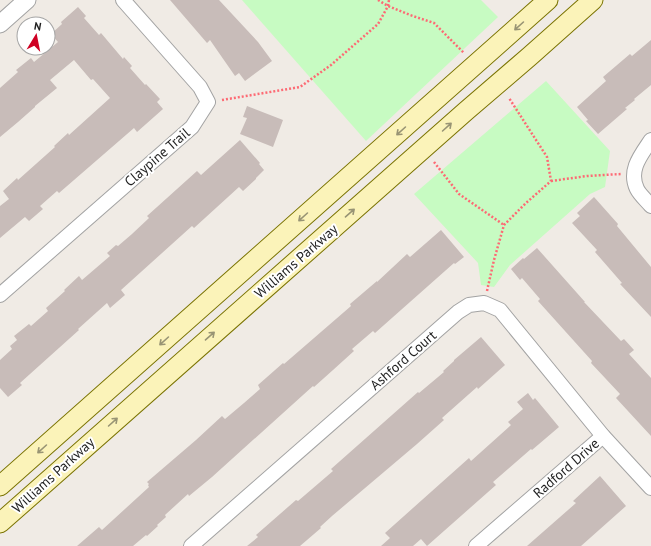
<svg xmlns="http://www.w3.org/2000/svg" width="651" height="546" viewBox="0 0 651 546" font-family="'PT Sans',sans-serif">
<rect width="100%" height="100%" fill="#f0ebe5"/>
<!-- park -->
<g fill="#c7fbc2">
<polygon points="242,0 481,0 498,17 366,141"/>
<polygon points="546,81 610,151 605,187 590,194 510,265 494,287 481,285 478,263 414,194"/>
</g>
<!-- building -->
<g fill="#c8bcb9">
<polygon points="170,0 219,0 258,42 272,61 245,81 239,73 235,76 210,40 207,43"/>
<polygon points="78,7 86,16 84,18 99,35 101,33 123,59 124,57 132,66 130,68 145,85 146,84 160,99 157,102 163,109 137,132 134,128 59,193 57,191 40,206 43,209 29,221 25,217 0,238 0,206 9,199 3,191 17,178 18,180 55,147 54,146 68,133 69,135 110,98 93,79 91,80 74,60 50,80 57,88 35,106 35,107 18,122 0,137 0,88 18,72 16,70 31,58 34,62 58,42 51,34 62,24 61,22"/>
<polygon points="651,40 651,85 634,99 635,100 625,108 627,109 598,134 586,121 588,120 577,107 606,81 603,77 630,54 632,56"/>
<polygon points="247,106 283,120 273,147 240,134 247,118 243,117"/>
<polygon points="240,140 260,163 259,164 264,170 256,178 256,179 243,191 239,187 194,228 192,226 121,290 125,295 110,308 107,303 78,329 79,330 20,383 22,385 8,397 0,388 0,360 12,349 10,346 17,340 14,336 29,324 31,326 48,311 46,308 65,291 64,290 79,276 82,280 110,256 107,253 116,245 118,246 132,234 149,218 147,216 197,171 201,175"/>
<polygon points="594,197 618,224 617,226 651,267 651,317 620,284 622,283 595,252 597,250 572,223 580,216 577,213"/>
<polygon points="441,230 464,257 455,264 454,263 375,333 373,331 352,349 354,351 333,370 314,387 313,386 212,477 189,496 188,494 165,515 166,517 157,525 158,526 147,536 146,535 133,546 77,546 99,527 102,530 149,487 148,485 149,484 147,482 196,440 222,416 225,419 244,403 260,389 258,385 283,363 284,364 351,306 350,304 377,281 377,282 407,254 410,257"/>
<polygon points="537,248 585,302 584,302 621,341 624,339 634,350 629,354 651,378 651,436 616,398 620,394 591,363 592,361 538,301 540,299 522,278 520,280 511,269 523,258 524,259"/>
<polygon points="481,337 505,365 478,389 477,387 442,418 444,420 417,444 332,516 320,527 321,528 300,546 247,546 258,537 256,535 296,500 298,501 333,471 331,469 418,392 419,393 444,372 443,371 454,361 454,360"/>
<polygon points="528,393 533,400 535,398 559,427 532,450 531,449 493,482 496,485 427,546 421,539 413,546 381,546 390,538 385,533 469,458 471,461 511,425 508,422 523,409 517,402"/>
<polygon points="600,476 626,506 581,546 527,546 576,503 573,501"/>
</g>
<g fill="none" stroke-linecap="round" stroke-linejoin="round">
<defs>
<g id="minor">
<path d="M 651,140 C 641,155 628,170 637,189 C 640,195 647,201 651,206"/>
<polyline points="0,295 192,127 208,102 200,87 123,0"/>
<polyline points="191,546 458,312 469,305 484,303 500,310 603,436 651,488"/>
<polyline points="476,546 603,436"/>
</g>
<polyline id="tertiary" points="0,24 27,0"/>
<g id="secondary">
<polyline points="0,486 548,0"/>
<polyline points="0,523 466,111 530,56 593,0"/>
</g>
</defs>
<!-- minor casing -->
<use href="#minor" stroke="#a3a3a3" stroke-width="16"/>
<!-- tertiary casing -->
<use href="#tertiary" stroke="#a3a3a3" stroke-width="19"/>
<!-- secondary casing -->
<use href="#secondary" stroke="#7a7302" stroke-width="21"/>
<!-- path -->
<g stroke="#fd6a74" stroke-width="2.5" stroke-dasharray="2 2" stroke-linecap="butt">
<polyline points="378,0 388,6 410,15 434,23 464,53"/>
<polyline points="222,100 300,87 331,65 378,24 388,6 389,0"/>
<polyline points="434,162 459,194 504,225"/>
<polyline points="551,181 587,176 621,174"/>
<polyline points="487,291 494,260 504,225 526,203 551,181 547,157 509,98"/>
</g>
<!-- minor -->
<use href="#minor" stroke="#fff" stroke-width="14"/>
<!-- tertiary -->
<use href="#tertiary" stroke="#fff" stroke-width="17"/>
<!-- secondary -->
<use href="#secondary" stroke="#fbf3b9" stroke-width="19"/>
</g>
<!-- one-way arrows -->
<defs><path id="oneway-shaft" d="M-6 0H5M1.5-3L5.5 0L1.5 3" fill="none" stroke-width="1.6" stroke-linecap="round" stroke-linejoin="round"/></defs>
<g stroke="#989474">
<use href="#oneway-shaft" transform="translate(519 26) rotate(138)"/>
<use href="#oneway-shaft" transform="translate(447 127) rotate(-42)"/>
<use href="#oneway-shaft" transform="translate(401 131) rotate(138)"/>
<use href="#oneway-shaft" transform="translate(350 213) rotate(-41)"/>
<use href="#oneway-shaft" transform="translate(303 217) rotate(138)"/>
<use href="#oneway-shaft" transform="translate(210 336) rotate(-41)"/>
<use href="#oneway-shaft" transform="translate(164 341) rotate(138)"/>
<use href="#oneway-shaft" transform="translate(113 422) rotate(-42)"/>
<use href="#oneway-shaft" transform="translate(42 449) rotate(138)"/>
</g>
<g text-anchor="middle" stroke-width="4" stroke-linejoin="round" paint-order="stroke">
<!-- street labels -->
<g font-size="14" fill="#1f1f1f" stroke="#fff">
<text transform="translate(157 157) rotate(-41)" y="5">Claypine Trail</text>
<text transform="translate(296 261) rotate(-41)" y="5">Williams Parkway</text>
<text transform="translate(403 360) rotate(-41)" y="5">Ashford Court</text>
<text transform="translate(566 468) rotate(-41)" y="5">Radford Drive</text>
<text transform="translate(53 475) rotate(-42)" y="5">Williams Parkway</text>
</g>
</g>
<!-- north arrow -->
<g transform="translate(36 36) rotate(10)"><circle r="19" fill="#ffffff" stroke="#a5a5a5"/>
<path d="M0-3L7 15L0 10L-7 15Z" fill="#cf0023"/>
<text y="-6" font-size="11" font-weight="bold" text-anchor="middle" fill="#1f1f1f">N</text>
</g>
</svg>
